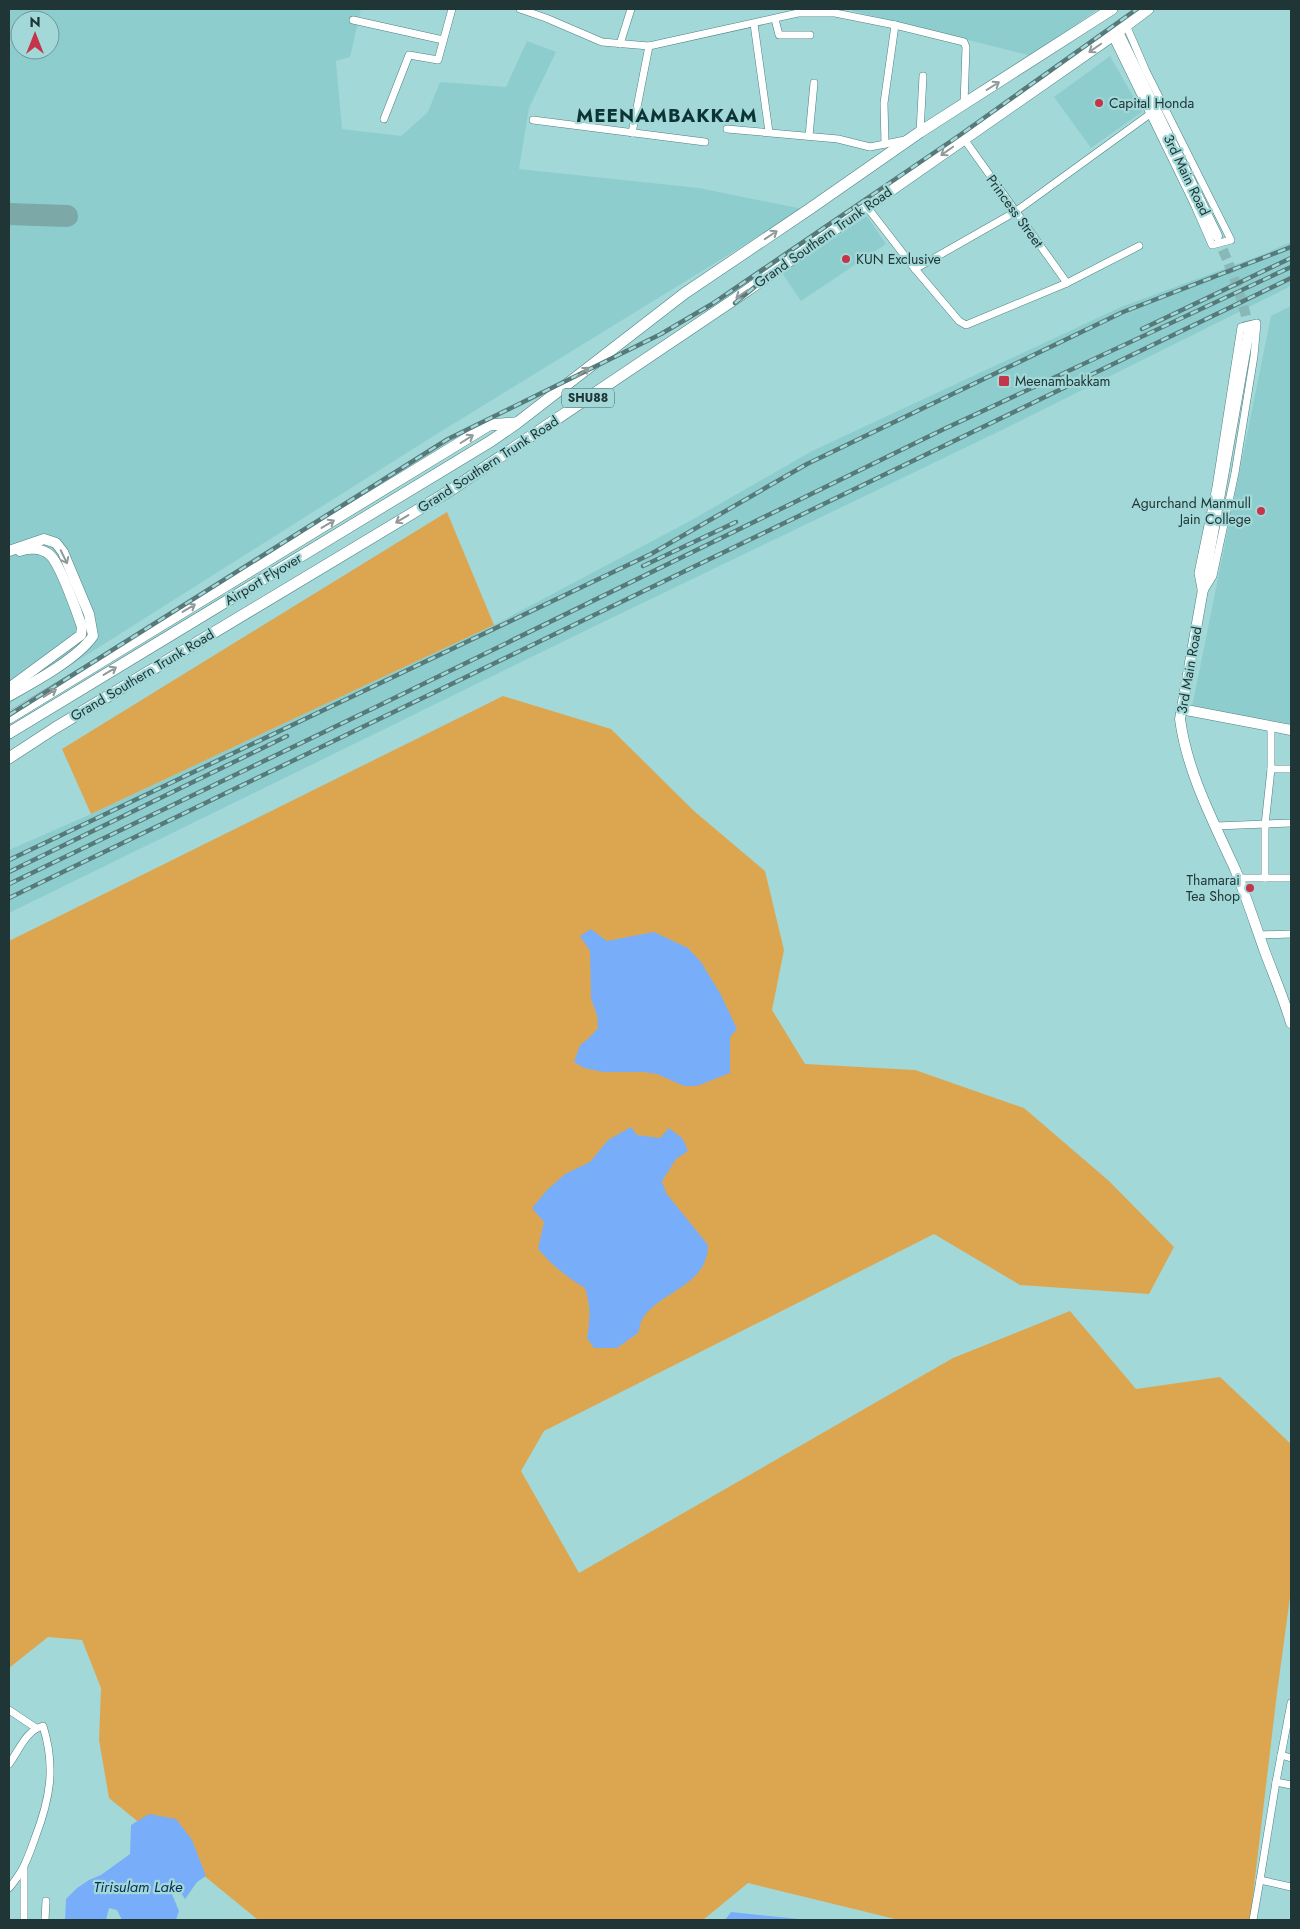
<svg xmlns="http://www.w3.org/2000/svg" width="1300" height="1929" viewBox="0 0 1300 1929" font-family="Jost,sans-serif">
<rect width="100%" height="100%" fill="#a3d8d8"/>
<!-- built -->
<g fill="#8ecdce" fill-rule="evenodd">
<path d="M 9,9 L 361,9 L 350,57 L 336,61 L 342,129 L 401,136 L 428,112 L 440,82 L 506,87 L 527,41 L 556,52 L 529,108 L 519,169 L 699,188 L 803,209 L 432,437 L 9,704 ZM 20,20 L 50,20 L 50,50 L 20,50 Z"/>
<polygon points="845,9 1098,9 1032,56"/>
<polygon points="1110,56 1142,112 1091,148 1054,97"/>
<polygon points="867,216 886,244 801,301 782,273"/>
<polygon points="1291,242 1291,286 1004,429 597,625 9,913 9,850 91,814 494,625 690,521 812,451 1121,307 1264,254"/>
<polygon points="1291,306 1291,724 1192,707 1271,316"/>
</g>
<!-- green -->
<g fill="#dca651">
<polygon points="447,512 494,625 91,814 62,749"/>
<polygon points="503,696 611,729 694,811 765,871 784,950 772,1010 805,1064 915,1070 1024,1108 1109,1181 1174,1247 1149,1294 1020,1285 934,1234 544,1431 521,1471 579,1573 953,1358 1070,1311 1136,1389 1220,1377 1291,1444 1291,1590 1277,1693 1250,1920 899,1920 748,1883 703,1920 258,1920 109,1798 99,1740 101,1688 82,1640 48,1637 9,1668 9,941"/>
</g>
<!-- water -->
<g fill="#78aef9">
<polygon points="591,929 607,941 654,932 688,948 701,962 721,995 737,1029 730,1037 730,1073 697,1086 684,1086 657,1074 643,1072 603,1072 584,1068 574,1062 580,1045 589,1038 598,1028 597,1015 591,999 590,951 580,936"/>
<path d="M 631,1127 L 637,1135 L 660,1138 L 669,1128 L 683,1139 L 688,1151 L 676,1159 L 662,1181 L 666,1193 L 708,1245 C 708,1286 660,1291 643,1318 C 640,1322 640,1328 638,1333 L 617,1348 L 594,1348 L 587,1338 C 590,1319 591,1306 585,1288 C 565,1276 553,1266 538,1249 L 544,1222 L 532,1208 L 547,1190 L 565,1174 L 590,1162 L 608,1140 Z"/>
<polygon points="149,1814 176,1819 192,1840 206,1876 197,1882 185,1899 172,1879 169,1887 179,1911 176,1920 122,1920 117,1910 109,1908 106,1920 65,1920 66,1899 77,1888 89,1880 101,1875 130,1854 131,1825"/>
<polygon points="731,1912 808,1920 725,1920"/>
</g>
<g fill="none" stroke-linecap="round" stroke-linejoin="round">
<!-- taxiway -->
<polyline stroke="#7ca8a8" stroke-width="22" points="9,214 67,216"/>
<!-- secondary-tunnel -->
<path stroke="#89b8b8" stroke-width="10" stroke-dasharray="10 5" stroke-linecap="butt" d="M 1217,236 C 1230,266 1243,298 1249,330"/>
<defs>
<g id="street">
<polyline points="520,9 546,18 602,42 649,46 798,13 835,13 895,25 964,42 966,47 964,104"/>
<polyline points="775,19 779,35 810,35"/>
<polyline points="353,20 443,40"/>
<polyline points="754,24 769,132"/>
<polyline points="1112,36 1195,206 1212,245 1231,240 1146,71 1126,25"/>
<polyline points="620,44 631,9"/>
<polyline points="384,119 409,55 438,60 452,9"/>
<polyline points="533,120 705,142"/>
<polyline points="727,129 838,139 870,147 905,140"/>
<polyline points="920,132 923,76"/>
<polyline points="632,133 649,46"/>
<polyline points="809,136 814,83"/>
<polyline points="964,139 1067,283"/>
<polyline points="885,144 884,103 895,25"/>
<polyline points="867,207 915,269 959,321 966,325 1067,283 1139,246"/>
<polyline points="915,269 1015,212 1150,114"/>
<polygon points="1257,323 1254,356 1235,473 1213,576 1202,594 1198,573 1216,487 1241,327"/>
<polyline points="1271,769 1291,769"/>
<polyline points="1216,826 1291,823"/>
<polyline points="1238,878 1291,878"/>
<polyline points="1265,878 1265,825 1271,769 1271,727"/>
<polyline points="1259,935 1291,934"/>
<polyline points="1291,1703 1276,1782 1260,1880 1291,1887"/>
<polyline points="9,1710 36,1728"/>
<polyline points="1281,1755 1291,1758"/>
<path d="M 9,1764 C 19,1751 25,1731 43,1726 C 56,1767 50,1799 35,1838 C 28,1858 23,1872 9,1888"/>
<polyline points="1276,1782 1291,1785"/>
<polyline points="24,1920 24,1868"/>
<polyline points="45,1920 46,1901"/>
<polyline points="1253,1920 1260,1880"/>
</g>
<g id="secondary">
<polyline points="1118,32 1217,236"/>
<path d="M 1249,330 L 1180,719 C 1187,772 1213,821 1235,869 C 1246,896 1255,924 1265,952 C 1274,976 1284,999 1291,1023"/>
<path d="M 9,551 L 44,539 L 56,543 L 63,552 L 89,614 L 93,636 C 77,659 34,682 9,696"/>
<path d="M 9,688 L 81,635 L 82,627 C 77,612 60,564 50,555 C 42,548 29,547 20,551"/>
<polyline points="1181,709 1291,730"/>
</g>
<g id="primary">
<polyline points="9,718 489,425 515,423"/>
<polyline points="9,733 491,441 517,423 685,293 811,208 920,132 1112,9"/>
<polyline points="9,758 55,728 451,490 732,301 1112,36 1148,9"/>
</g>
</defs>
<!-- street casing -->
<use href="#street" stroke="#4e8081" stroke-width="8"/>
<!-- secondary casing -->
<use href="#secondary" stroke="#4e8081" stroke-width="11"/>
<!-- primary casing -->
<use href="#primary" stroke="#4e8081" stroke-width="12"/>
<!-- street -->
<use href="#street" stroke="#fff" stroke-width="7"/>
<!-- secondary -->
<use href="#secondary" stroke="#fff" stroke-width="10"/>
<!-- primary -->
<use href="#primary" stroke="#fff" stroke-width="11"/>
<defs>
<g id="rail">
<polyline points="735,303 784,263"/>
<polyline points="1142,329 1291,258"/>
<polyline points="643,566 736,522"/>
<polyline points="9,715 448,439 661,334 712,304 960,135 1137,9"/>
<polyline points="9,860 651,554 807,464 1123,312 1291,247"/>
<polyline points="9,872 287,736"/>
<polyline points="9,884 378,706 944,429 1291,267"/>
<polyline points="9,898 1291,278"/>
</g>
</defs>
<!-- rail casing -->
<use href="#rail" stroke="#567979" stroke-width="4.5"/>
<!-- rail -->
<use href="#rail" stroke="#a3d8d8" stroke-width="2.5" stroke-dasharray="8" stroke-linecap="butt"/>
</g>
<!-- one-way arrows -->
<defs><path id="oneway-shaft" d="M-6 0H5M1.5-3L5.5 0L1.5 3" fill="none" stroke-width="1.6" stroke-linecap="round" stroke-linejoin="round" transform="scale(1.25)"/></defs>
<g stroke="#909a9a">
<use href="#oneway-shaft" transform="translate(1095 48) rotate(145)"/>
<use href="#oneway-shaft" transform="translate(993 86) rotate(-32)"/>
<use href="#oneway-shaft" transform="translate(947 151) rotate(145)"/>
<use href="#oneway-shaft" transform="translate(771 235) rotate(-34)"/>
<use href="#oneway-shaft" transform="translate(742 294) rotate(145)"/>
<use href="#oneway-shaft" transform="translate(583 372) rotate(-38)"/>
<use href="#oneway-shaft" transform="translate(467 439) rotate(-32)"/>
<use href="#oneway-shaft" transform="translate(402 519) rotate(149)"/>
<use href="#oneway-shaft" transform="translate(328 524) rotate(-31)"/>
<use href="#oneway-shaft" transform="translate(64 557) rotate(64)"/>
<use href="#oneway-shaft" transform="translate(189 608) rotate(-31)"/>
<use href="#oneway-shaft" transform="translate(110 671) rotate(-31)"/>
<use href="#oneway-shaft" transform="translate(50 693) rotate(-31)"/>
</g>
<!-- markers -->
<g fill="#c4344b" stroke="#a3d8d8" stroke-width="2">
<circle cx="1099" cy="103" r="5"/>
<circle cx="846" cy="259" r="5"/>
<rect x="998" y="375" width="12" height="12" rx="2.5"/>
<circle cx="1261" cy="511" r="5"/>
<circle cx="1250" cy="888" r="5"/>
</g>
<g text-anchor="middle" stroke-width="4.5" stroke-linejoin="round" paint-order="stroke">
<!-- shield labels -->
<rect fill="#a3d8d8" stroke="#476767" stroke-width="1" x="562" y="388.5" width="52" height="19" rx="4"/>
<g font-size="12" font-weight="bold" fill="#203636">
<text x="588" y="402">SHU88</text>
</g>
<!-- poi labels -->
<g font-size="14" fill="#203636" stroke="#a3d8d8" text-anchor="start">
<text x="1109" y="108">Capital Honda</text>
<text x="856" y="264">KUN Exclusive</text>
<text x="1015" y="386">Meenambakkam</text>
<text x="1251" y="508" text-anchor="end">Agurchand Manmull<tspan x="1251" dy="16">Jain College</tspan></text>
<text x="1240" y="885" text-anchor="end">Thamarai<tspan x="1240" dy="16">Tea Shop</tspan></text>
</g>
<!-- street labels -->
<g font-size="14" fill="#203636" stroke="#a3d8d8">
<text transform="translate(1187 175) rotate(64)" y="5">3rd Main Road</text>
<text transform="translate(1015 211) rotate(54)" y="5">Princess Street</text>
<text transform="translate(823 237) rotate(-35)" y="5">Grand Southern Trunk Road</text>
<text transform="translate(488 464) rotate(-33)" y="5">Grand Southern Trunk Road</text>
<text transform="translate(263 579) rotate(-31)" y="5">Airport Flyover</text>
<text transform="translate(1189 670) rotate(-80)" y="5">3rd Main Road</text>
<text transform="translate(142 675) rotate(-31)" y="5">Grand Southern Trunk Road</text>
</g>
<!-- water labels -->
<g font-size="15" font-style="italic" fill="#072c5a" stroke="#a3d8d8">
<text x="138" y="1892">Tirisulam Lake</text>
</g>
<!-- district labels -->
<g font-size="19" font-weight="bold" letter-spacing="1" fill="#0c3435" stroke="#a3d8d8">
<text x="667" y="122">MEENAMBAKKAM</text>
</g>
</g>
<!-- border -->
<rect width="1300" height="1929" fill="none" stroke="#203636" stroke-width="20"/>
<!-- north arrow -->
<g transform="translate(35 35)"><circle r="24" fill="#a3d8d8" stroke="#6f9797"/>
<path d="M0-4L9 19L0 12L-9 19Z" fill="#c4344b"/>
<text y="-8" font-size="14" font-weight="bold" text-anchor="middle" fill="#203636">N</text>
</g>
</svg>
